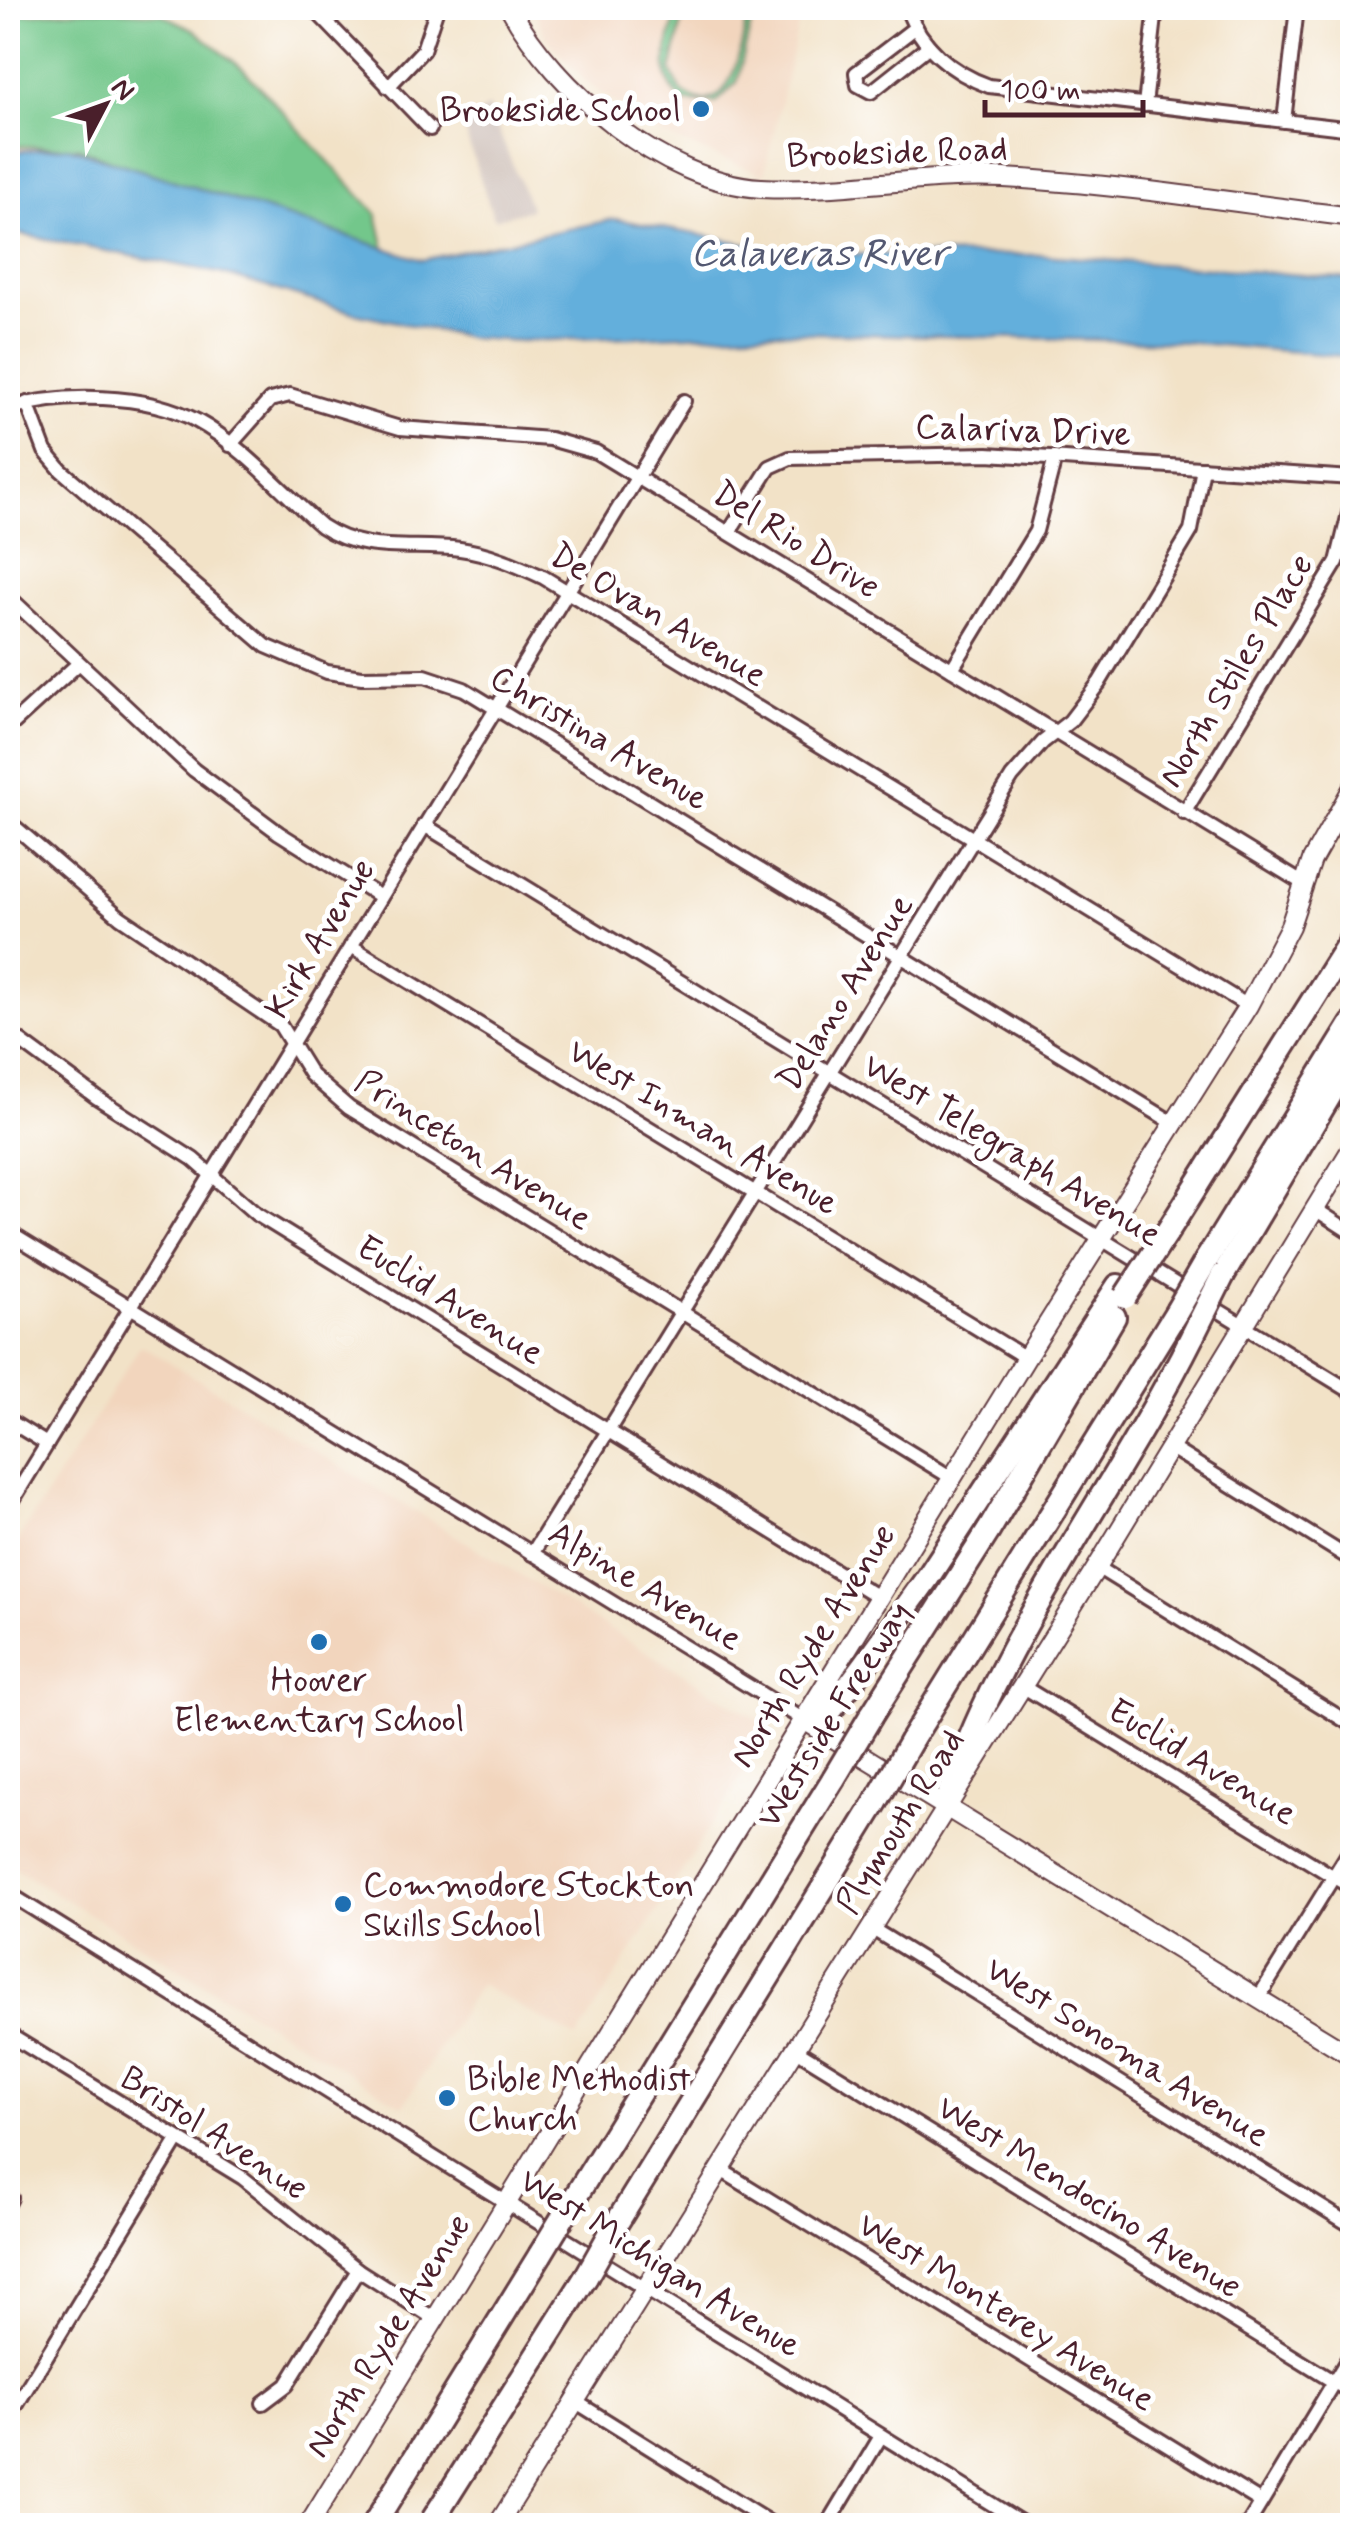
<svg xmlns="http://www.w3.org/2000/svg" width="1360" height="2533" viewBox="0 0 1360 2533" font-family="Mynerve,sans-serif">
<rect width="100%" height="100%" fill="#fff"/>
<filter id="ink" filterUnits="userSpaceOnUse"><feTurbulence type="fractalNoise" baseFrequency=".01" numOctaves="2"/><feDisplacementMap in="SourceGraphic" scale="20" xChannelSelector="R" yChannelSelector="G"/><feConvolveMatrix kernelMatrix="1 2 1 2 8 2 1 2 1" color-interpolation-filters="sRGB"/></filter>
<filter id="wash" filterUnits="userSpaceOnUse"><feTurbulence type="fractalNoise" baseFrequency=".0048" numOctaves="4" result="noise"/><feDisplacementMap in="SourceGraphic" scale="40" xChannelSelector="R" yChannelSelector="G"/><feGaussianBlur stdDeviation="2.25" result="paint"/><feColorMatrix in="noise" values="0 0 0 0 0 0 0 0 0 0 0 0 0 0 0 0 0 1.4 0 .05"/><feComposite in="paint" operator="in"/></filter>
<g filter="url(#wash)">
<rect width="100%" height="100%" fill="#f2e2c7"/>
<!-- built -->
<g fill="#f2d5bd">
<polygon points="533,8 802,8 764,175 659,134 587,83 546,38"/>
<polygon points="141,1345 772,1728 577,2038 479,1984 403,2106 8,1864 8,1556"/>
</g>
<!-- industrial -->
<polygon fill="#cfc1ba" points="488,106 531,209 494,219 463,127"/>
<!-- green -->
<g fill="#73c78b" stroke="#5e735b" stroke-width="2.5">
<path d="M 678,8 L 685,8 L 671,71 L 681,91 C 733,129 742,39 749,8 L 755,8 L 737,82 L 716,103 L 685,102 C 652,79 670,40 678,8 Z"/>
<polygon points="99,9 162,14 193,29 243,69 377,214 385,250 190,191 79,148 8,146 8,15"/>
</g>
<!-- water -->
<polygon fill="#63afdc" stroke="#566784" stroke-width="2.5" points="68,147 422,260 615,219 802,254 1042,255 1352,279 1352,357 1186,342 771,332 521,341 471,338 355,313 220,273 8,232 8,152"/>
</g>
<g filter="url(#ink)">
<g fill="none" stroke-linecap="round" stroke-linejoin="round">
<defs>
<g id="street">
<polyline points="313,8 430,129"/>
<path d="M 907,8 C 920,46 952,73 989,86 L 1352,129"/>
<polyline points="916,27 856,73 858,85 871,92 929,46"/>
<polyline points="388,87 423,50 437,8"/>
<polyline points="1145,105 1156,8"/>
<polyline points="1284,121 1297,8"/>
<polyline points="27,403 45,451 61,470 266,646 327,672 362,677 425,676 464,689 1175,1124"/>
<path d="M 8,409 C 61,392 146,393 197,421 C 243,446 282,492 321,526 C 364,555 412,543 460,549 C 490,553 516,565 543,577 L 1248,1006"/>
<polyline points="230,445 270,400 290,395 400,428 550,439 596,452 1304,884"/>
<polyline points="729,532 770,467 790,458 988,454 1352,478"/>
<polyline points="8,596 194,770 279,833 379,896"/>
<polyline points="952,669 1036,531 1055,458"/>
<polyline points="8,728 78,664"/>
<polyline points="1184,813 1337,562 1352,501"/>
<polyline points="8,821 120,917 280,1025 311,1075 349,1108 952,1478"/>
<polyline points="424,825 1352,1392"/>
<polyline points="351,946 1026,1358"/>
<polyline points="8,1032 96,1097 193,1159 256,1214 878,1597"/>
<polyline points="1315,1209 1352,1233"/>
<polyline points="8,1232 804,1720"/>
<polyline points="8,1420 47,1444"/>
<polyline points="1171,1448 1352,1560"/>
<polyline points="8,1508 684,401"/>
<polyline points="532,1554 1012,777 1043,742 1070,721 1099,683 1191,531 1203,468"/>
<polyline points="1097,1567 1352,1725"/>
<polyline points="1022,1686 1352,1888"/>
<polyline points="8,1893 1027,2526"/>
<polyline points="871,1928 1352,2226"/>
<polyline points="1259,1997 1352,1847"/>
<polyline points="8,2034 243,2178 358,2270 435,2319"/>
<polyline points="796,2050 1352,2393"/>
<polyline points="721,2170 1261,2502"/>
<polyline points="8,2194 11,2198 8,2204"/>
<polyline points="573,2400 775,2526"/>
<polyline points="263,2403 287,2385 358,2270"/>
<polyline points="8,2419 178,2140"/>
<polyline points="827,2526 881,2436"/>
<polyline points="1247,2526 1352,2352"/>
</g>
<g id="secondary">
<path d="M 510,8 C 555,90 663,182 761,188 C 842,192 923,174 1004,178 C 1120,184 1237,203 1352,217"/>
<polyline points="804,1720 1352,2056"/>
<polyline points="308,2526 1026,1358 1248,1006 1290,926 1312,860 1352,789"/>
<polyline points="497,2526 1097,1567 1352,1148"/>
</g>
<g id="highway">
<polyline points="1166,1234 1352,938"/>
<polyline points="1207,1259 1352,1024"/>
<polyline points="1223,1275 1352,1058"/>
<polyline points="871,1716 989,1530 1114,1317"/>
<polyline points="804,1720 830,1711 864,1666 928,1577 1118,1286"/>
<polyline points="911,1741 1177,1311"/>
<path d="M 945,1806 C 999,1636 1114,1493 1193,1335"/>
<polyline points="566,2212 834,1778"/>
<polyline points="613,2229 876,1802"/>
<polyline points="373,2526 540,2255"/>
<polyline points="429,2526 586,2277"/>
</g>
</defs>
<!-- street casing -->
<use href="#street" stroke="#633c42" stroke-width="18"/>
<!-- secondary casing -->
<use href="#secondary" stroke="#633c42" stroke-width="22"/>
<!-- highway casing -->
<use href="#highway" stroke="#633c42" stroke-width="28"/>
<!-- street -->
<use href="#street" stroke="#fff" stroke-width="12"/>
<!-- secondary -->
<use href="#secondary" stroke="#fff" stroke-width="18"/>
<!-- highway -->
<use href="#highway" stroke="#fff" stroke-width="22"/>
<defs>
<g id="highway-bridge">
<polyline points="1125,1297 1166,1234"/>
<polyline points="1177,1311 1207,1259"/>
<polyline points="1193,1335 1223,1275"/>
<polyline points="834,1778 871,1716"/>
<polyline points="876,1802 911,1741"/>
<polyline points="540,2255 566,2212"/>
<polyline points="586,2277 613,2229"/>
</g>
</defs>
<!-- highway-bridge casing -->
<use href="#highway-bridge" stroke="#633c42" stroke-width="28" stroke-linecap="butt"/>
<!-- highway-bridge -->
<use href="#highway-bridge" stroke="#fff" stroke-width="22"/>
</g>
</g>
<!-- markers -->
<g fill="#1f6fb2" stroke="#fff" stroke-width="4">
<circle cx="701" cy="109" r="10"/>
<circle cx="319" cy="1642" r="10"/>
<circle cx="343" cy="1904" r="10"/>
<circle cx="447" cy="2098" r="10"/>
</g>
<g text-anchor="middle" stroke-width="10" stroke-linejoin="round" paint-order="stroke">
<!-- poi labels -->
<g font-size="35" fill="#4a1f2b" stroke="#fff" text-anchor="start">
<text x="681" y="121" text-anchor="end">Brookside School</text>
<text x="319" y="1691" text-anchor="middle">Hoover<tspan x="319" dy="40">Elementary School</tspan></text>
<text x="363" y="1896">Commodore Stockton<tspan x="363" dy="40">Skills School</tspan></text>
<text x="467" y="2090">Bible Methodist<tspan x="467" dy="40">Church</tspan></text>
</g>
<!-- street labels -->
<g font-size="35" fill="#4a1f2b" stroke="#fff">
<text transform="translate(897 151) rotate(-2)" y="12">Brookside Road</text>
<text transform="translate(1023 429) rotate(2)" y="12">Calariva Drive</text>
<text transform="translate(797 539) rotate(32)" y="12">Del Rio Drive</text>
<text transform="translate(659 614) rotate(31)" y="12">De Ovan Avenue</text>
<text transform="translate(1235 670) rotate(-59)" y="12">North Stiles Place</text>
<text transform="translate(600 737) rotate(31)" y="12">Christina Avenue</text>
<text transform="translate(319 938) rotate(-59)" y="12">Kirk Avenue</text>
<text transform="translate(844 992) rotate(-58)" y="12">Delano Avenue</text>
<text transform="translate(704 1126) rotate(31)" y="12">West Inman Avenue</text>
<text transform="translate(474 1149) rotate(32)" y="12">Princeton Avenue</text>
<text transform="translate(1013 1149) rotate(31)" y="12">West Telegraph Avenue</text>
<text transform="translate(451 1299) rotate(32)" y="12">Euclid Avenue</text>
<text transform="translate(646 1585) rotate(31)" y="12">Alpine Avenue</text>
<text transform="translate(812 1645) rotate(-58)" y="12">North Ryde Avenue</text>
<text transform="translate(833 1714) rotate(-58)" y="12">Westside Freeway</text>
<text transform="translate(1203 1761) rotate(31)" y="12">Euclid Avenue</text>
<text transform="translate(899 1821) rotate(-58)" y="12">Plymouth Road</text>
<text transform="translate(1128 2051) rotate(32)" y="12">West Sonoma Avenue</text>
<text transform="translate(215 2132) rotate(33)" y="12">Bristol Avenue</text>
<text transform="translate(1090 2196) rotate(32)" y="12">West Mendocino Avenue</text>
<text transform="translate(661 2262) rotate(32)" y="12">West Michigan Avenue</text>
<text transform="translate(1007 2311) rotate(32)" y="12">West Monterey Avenue</text>
<text transform="translate(387 2335) rotate(-58)" y="12">North Ryde Avenue</text>
</g>
<!-- water labels -->
<g font-size="38" font-style="italic" fill="#545972" stroke="#fff">
<text x="819" y="265">Calaveras River</text>
</g>
</g>
<!-- margin -->
<rect width="1360" height="2533" fill="none" stroke="#fff" stroke-width="40"/>
<!-- north arrow -->
<g transform="translate(105 105) rotate(49)" stroke="#ffffff" stroke-width="8" paint-order="stroke">
<path d="M0-8L18 38L0 25L-18 38Z" fill="#4a1f2b"/>
<text y="-15" font-size="28" font-weight="bold" text-anchor="middle" fill="#4a1f2b">N</text>
</g>
<!-- scale -->
<path d="M985 100v15h158v-15" fill="none" stroke="#4a1f2b" stroke-width="5"/>
<text x="1000" y="100" font-size="30" fill="#4a1f2b" stroke="#ffffff" stroke-width="8" paint-order="stroke">100 m</text>
</svg>
